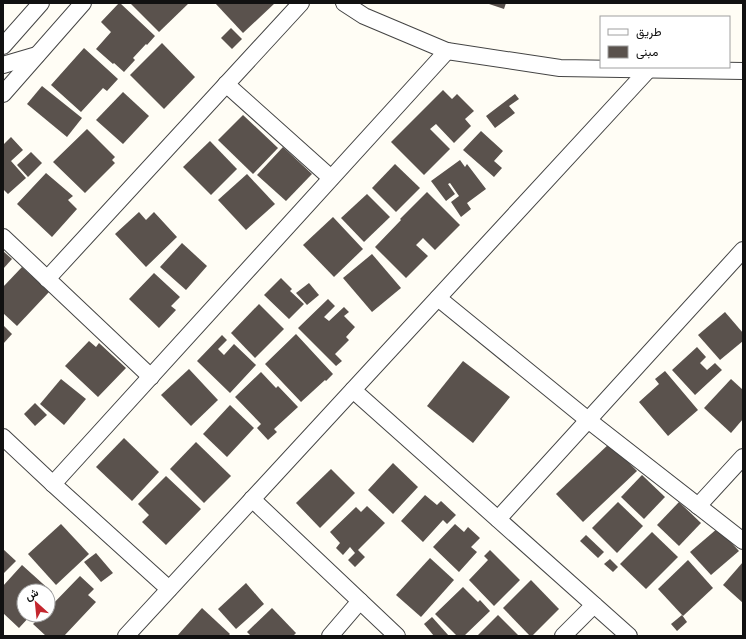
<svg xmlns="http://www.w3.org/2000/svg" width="746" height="639" viewBox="0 0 746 639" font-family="'PT Serif',Vazirmatn,serif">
<rect width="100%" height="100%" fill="#fffdf5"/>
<!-- building -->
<g fill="#5a524d">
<polygon points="119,3 120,3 155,36 147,45 146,44 133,58 135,60 124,72 114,63 113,64 96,49 111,32 101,22"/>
<polygon points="130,3 189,3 159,32"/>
<polygon points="215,3 275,3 243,33"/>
<polygon points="486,3 506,3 504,9"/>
<polygon points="231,28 242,39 232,49 221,38"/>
<polygon points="162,43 195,77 164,109 130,75"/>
<polygon points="84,48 118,79 107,91 103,88 81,112 51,85"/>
<polygon points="42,86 82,118 67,137 27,104"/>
<polygon points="443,90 452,99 457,94 474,111 465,119 471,126 454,143 436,124 430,129 450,149 424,175 391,142"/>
<polygon points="123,92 149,116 123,144 96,120"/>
<polygon points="515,94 519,99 509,106 515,113 495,128 486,116"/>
<polygon points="243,115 278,148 253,174 218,140"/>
<polygon points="87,129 115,157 112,160 115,163 85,193 53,162"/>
<polygon points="481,131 503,151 494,161 502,168 494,177 463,150"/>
<polygon points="11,137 23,150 11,161 26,178 8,194 3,189 3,145"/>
<polygon points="210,141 237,169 211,195 183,167"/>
<polygon points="283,147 312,174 286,201 257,175"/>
<polygon points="31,152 42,163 28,177 17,165"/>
<polygon points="460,160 465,167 467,164 486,189 467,203 471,209 461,217 451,202 459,196 450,183 448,184 455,194 446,201 431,181"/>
<polygon points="395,164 420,188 396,212 372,188"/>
<polygon points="46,173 73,196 68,200 77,209 52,237 17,204"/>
<polygon points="247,174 275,204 246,230 218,200"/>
<polygon points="427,192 460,225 435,250 423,238 416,245 428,256 406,278 375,247 401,220 400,219"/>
<polygon points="367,194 390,217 364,242 341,218"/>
<polygon points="139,212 146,220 154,212 177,237 146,267 115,234"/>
<polygon points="333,217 363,249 334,277 303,245"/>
<polygon points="182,243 207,266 186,290 160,267"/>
<polygon points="3,251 12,259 3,269"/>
<polygon points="372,254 401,288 372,312 343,278"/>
<polygon points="22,267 49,292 17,326 3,313 3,287"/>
<polygon points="154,273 180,297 171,306 176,310 159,328 129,299"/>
<polygon points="281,278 292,289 290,291 304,304 289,319 264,295"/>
<polygon points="309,283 319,295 307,305 296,293"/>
<polygon points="328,299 335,306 324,317 329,321 344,307 349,312 344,316 355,327 346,337 349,340 335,354 342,361 336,366 298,328"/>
<polygon points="259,304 284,329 255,358 231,333"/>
<polygon points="725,312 743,333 743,341 720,360 698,335"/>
<polygon points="3,325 12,334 3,344"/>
<polygon points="296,334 333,374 326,381 325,380 301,402 265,364"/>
<polygon points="222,335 227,340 218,349 224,355 234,344 256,365 230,393 197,361"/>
<polygon points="89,341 96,347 99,343 126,368 98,397 65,366"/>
<polygon points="697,347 706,357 700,363 707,370 715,363 722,370 695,395 672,370"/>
<polygon points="463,361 510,397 473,443 427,406"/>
<polygon points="189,369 218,400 191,426 161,395"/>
<polygon points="665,371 698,410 668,436 639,402 659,384 655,379"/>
<polygon points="261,372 276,388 278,386 298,407 274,429 277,432 268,440 257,428 261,424 235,397"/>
<polygon points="61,379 86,399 64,425 40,404"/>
<polygon points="731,379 743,390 743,419 731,433 704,408"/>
<polygon points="35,403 47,415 35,426 24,414"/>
<polygon points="230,405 254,428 227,457 203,434"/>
<polygon points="124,438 159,472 132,501 96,467"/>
<polygon points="196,442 231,476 204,503 170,469"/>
<polygon points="610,443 637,471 583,522 556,494"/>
<polygon points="393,463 418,487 393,514 368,490"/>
<polygon points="331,469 355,493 320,528 296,503"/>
<polygon points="642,475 665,497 644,519 621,497"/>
<polygon points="166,476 201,509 166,545 142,522 149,515 138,504"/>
<polygon points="425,495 437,505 441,501 456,515 447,524 443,520 423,542 401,521"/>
<polygon points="618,502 643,526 617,553 592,528"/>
<polygon points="679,502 701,523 679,546 657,525"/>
<polygon points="367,506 385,523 358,550 365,557 355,567 348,560 355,553 350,547 343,555 336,548 340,543 330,532 356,507 361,512"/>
<polygon points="61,524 89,554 56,585 28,554"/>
<polygon points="455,524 464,532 468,527 480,538 471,547 477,552 459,572 433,547"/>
<polygon points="718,528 739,551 711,575 690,552"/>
<polygon points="652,532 678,557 646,589 620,564"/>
<polygon points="586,535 604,552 598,558 580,541"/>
<polygon points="3,549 16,561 3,574"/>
<polygon points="490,550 520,580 494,606 469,580 488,560 484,556"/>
<polygon points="96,553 113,573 101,582 84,562"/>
<polygon points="430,558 454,580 421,617 396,595"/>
<polygon points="610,559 618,567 613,572 604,564"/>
<polygon points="688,560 713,588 683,616 658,589"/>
<polygon points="743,562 743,603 723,585"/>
<polygon points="22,565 52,592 48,597 48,591 24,591 24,615 31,615 19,628 3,613 3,586"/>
<polygon points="80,576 94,589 88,595 96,602 64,636 46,636 33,624 42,615 48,615 48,609"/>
<polygon points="531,580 559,609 532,636 530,636 503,608"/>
<polygon points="246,583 264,604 236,629 218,609"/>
<polygon points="463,587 478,602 480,600 490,611 464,636 457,636 435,614"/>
<polygon points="202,608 230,634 228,636 177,636"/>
<polygon points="272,608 296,633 293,636 251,636 247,632"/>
<polygon points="498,615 519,636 477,636"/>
<polygon points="682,615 687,622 677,631 671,624"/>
<polygon points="432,617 449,636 434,636 424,624"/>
</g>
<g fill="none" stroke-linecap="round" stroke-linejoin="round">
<defs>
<g id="minor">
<polyline points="344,3 364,16 447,51 560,68 743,71"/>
<polyline points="3,46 41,3"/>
<polyline points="3,65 37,55"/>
<polyline points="226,84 331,178"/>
<polyline points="3,94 83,3"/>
<polyline points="3,237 151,377"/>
<polyline points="47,279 301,3"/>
<polyline points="438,298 588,420 743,541"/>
<polyline points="353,390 629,636"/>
<polyline points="3,437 53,484 169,589"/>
<polyline points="53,484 447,51"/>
<polyline points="252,499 397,636"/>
<polyline points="698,506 743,457"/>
<polyline points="498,519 743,250"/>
<polyline points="126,636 649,69"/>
<polyline points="330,636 360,601"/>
<polyline points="563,636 594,605"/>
</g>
</defs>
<!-- minor casing -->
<use href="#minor" stroke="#444" stroke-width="18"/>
<!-- minor -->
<use href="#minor" stroke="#fff" stroke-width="16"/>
</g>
<!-- border -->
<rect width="746" height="639" fill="none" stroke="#111111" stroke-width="8"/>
<!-- legend -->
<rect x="600" y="16" width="130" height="52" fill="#ffffff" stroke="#a0a0a0"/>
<rect x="608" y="29" width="20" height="6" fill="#ffffff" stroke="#a0a0a0"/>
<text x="636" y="36" font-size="12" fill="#111111">طريق</text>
<rect x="608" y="46" width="20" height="12" fill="#5a524d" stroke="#a0a0a0"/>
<text x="636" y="56" font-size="12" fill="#111111">مبنى</text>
<!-- north arrow -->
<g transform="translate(36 603) rotate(333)"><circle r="19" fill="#ffffff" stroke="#a0a0a0"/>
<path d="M0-3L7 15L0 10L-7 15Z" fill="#c4262e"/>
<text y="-6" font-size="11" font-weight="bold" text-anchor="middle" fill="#111111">ش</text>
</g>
</svg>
